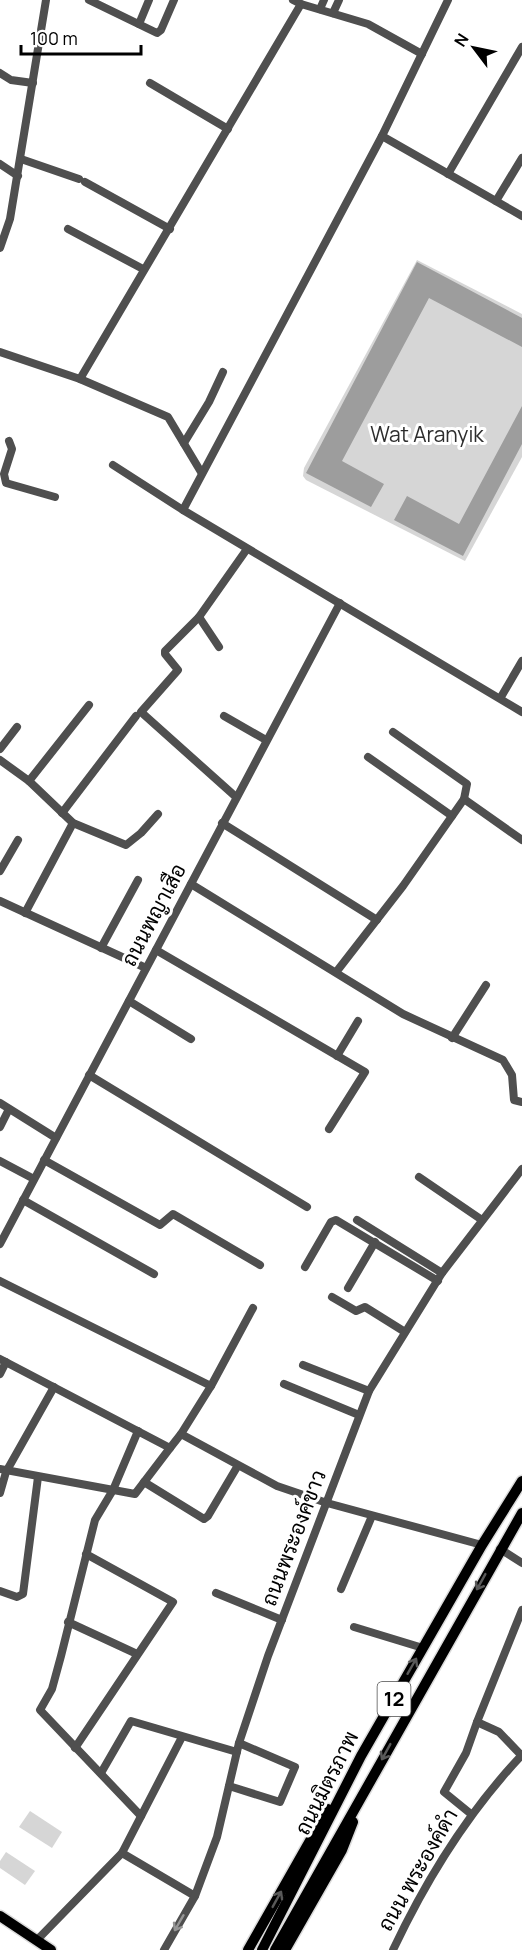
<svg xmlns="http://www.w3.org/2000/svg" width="522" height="1950" viewBox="0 0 522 1950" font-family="Manrope,Sarabun,sans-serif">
<rect width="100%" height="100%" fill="#fff"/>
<!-- green -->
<g fill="#d6d6d6">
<polygon points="417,260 522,314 522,457 465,561 306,480 303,476 304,468"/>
<polygon points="30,1811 62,1832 52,1848 19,1827"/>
<polygon points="6,1852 35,1871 25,1885 0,1868 0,1861"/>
</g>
<!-- water -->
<g fill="#9d9d9d">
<polygon points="417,262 522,318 522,347 429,298 342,461 384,484 371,507 306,473"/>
<polygon points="522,406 522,444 463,556 394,520 407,496 459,524"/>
</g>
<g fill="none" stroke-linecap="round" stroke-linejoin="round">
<defs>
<g id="major">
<polyline points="0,1916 51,1950"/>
<polyline points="248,1950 328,1809"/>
<polyline points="262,1950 361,1756 482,1545 522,1481"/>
<polyline points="275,1950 522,1513"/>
<polyline points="285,1950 342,1850 353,1822"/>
</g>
</defs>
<!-- major casing -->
<use href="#major" stroke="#dbdbdb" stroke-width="13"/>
<!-- minor -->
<g stroke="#4f4f4f" stroke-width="8">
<polyline points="89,0 157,33 161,30 174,0"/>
<polyline points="448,0 382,136 183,510 522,712"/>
<polyline points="301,4 368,24 422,54"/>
<polyline points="320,9 324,0"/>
<polyline points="333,13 339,0"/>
<polyline points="139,24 149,0"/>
<polyline points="0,73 11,80 33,83"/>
<polyline points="150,83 228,129"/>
<polyline points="382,136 522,216"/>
<polyline points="21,159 79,179"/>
<polyline points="0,164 18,176"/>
<polyline points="448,174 522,47"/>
<polyline points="85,182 170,229"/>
<polyline points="496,201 522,158"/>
<polyline points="68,229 143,269"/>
<polyline points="0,248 10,219 46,0"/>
<polyline points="0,352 80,379 168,417 201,472"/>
<polyline points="80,379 301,4 293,0"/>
<polyline points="9,441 12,449 4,474 6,483 55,497"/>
<polyline points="184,443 209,402 223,372"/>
<polyline points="113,465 183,510"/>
<polyline points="199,617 219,647"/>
<polyline points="501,697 522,661"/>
<polyline points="224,716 266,740"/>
<polyline points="0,749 17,727"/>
<polyline points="368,757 452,816"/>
<polyline points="0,760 29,781 73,823 126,845 141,833 158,814"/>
<polyline points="29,781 89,705"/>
<polyline points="236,797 141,712 178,670 165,654 165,651 199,617 247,549"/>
<polyline points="464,799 522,840"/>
<polyline points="62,813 136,716"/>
<polyline points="222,823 377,920"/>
<polyline points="0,871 18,840"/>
<polyline points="191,884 403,1014 503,1060 512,1075 514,1100 522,1102"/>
<polyline points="0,901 146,968"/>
<polyline points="25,913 73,823"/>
<polyline points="101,948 138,880"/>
<polyline points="156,950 365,1072 329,1129"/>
<polyline points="337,971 403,886 464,799 467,784 393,732"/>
<polyline points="129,1001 191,1039"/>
<polyline points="452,1038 486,985"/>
<polyline points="337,1056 358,1021"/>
<polyline points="89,1075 307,1207"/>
<polyline points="0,1103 56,1138"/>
<polyline points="0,1127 9,1109"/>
<polyline points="44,1160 160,1225 173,1214 260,1265"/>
<polyline points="0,1161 34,1179"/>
<polyline points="419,1177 482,1220"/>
<polyline points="23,1200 154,1274"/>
<polyline points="357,1220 442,1273"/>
<polyline points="0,1244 340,603"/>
<polyline points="305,1267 331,1222 336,1220 438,1281"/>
<polyline points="0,1281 211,1386 181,1434"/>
<polyline points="348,1288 375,1242"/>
<polyline points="332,1297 356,1311 365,1307 405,1332"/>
<polyline points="0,1359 170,1448 181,1434 277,1486 327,1503 482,1545"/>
<polyline points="303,1365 369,1391"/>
<polyline points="0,1374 6,1362"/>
<polyline points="284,1384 359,1415"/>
<polyline points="211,1386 253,1308"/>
<polyline points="138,1431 113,1490 95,1520 61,1656 52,1689 40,1710 141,1816"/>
<polyline points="0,1469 135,1494 170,1448"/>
<polyline points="144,1482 204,1519 208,1516 237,1467"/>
<polyline points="0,1493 6,1472 54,1387"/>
<polyline points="500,1549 522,1563"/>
<polyline points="341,1589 372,1516"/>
<polyline points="0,1591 17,1597 23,1594 38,1477"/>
<polyline points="216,1593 282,1620"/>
<polyline points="68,1622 137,1654"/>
<polyline points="354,1627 423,1648"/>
<polyline points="75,1748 173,1602 86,1554"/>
<polyline points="522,1756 499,1732 477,1722 522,1610"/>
<polyline points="101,1773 131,1721 237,1752"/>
<polyline points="229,1786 280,1802 295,1767 239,1743"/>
<polyline points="471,1814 444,1792 466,1753 477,1722"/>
<polyline points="122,1853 195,1896"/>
<polyline points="37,1940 122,1853 182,1737"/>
<polyline points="164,1950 195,1896 217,1837 239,1743 268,1656 369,1391 442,1273 522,1169"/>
<path d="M 393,1950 C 427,1878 467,1813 522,1755"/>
</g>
<!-- major -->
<use href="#major" stroke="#000" stroke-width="10"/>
</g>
<!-- one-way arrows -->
<defs><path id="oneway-shaft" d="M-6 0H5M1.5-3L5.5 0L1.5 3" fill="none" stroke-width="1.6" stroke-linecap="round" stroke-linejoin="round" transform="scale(1.5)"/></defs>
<g stroke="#595959">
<use href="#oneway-shaft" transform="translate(481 1582) rotate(119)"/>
<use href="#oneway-shaft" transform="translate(412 1666) rotate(-60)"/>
<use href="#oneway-shaft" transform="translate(386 1752) rotate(119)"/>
<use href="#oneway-shaft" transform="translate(277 1899) rotate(-61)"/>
</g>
<use stroke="#959595" href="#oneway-shaft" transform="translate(179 1923) rotate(120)"/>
<g text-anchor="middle" stroke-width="6" stroke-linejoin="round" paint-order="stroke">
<!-- shield labels -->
<rect fill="#fff" stroke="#4c4c4c" stroke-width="1.5" x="377.5" y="1682" width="33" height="34" rx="4.5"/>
<g font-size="20" font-weight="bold" fill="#000">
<text x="394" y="1706">12</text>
</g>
<!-- park labels -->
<g font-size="21" fill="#2d2d2d" stroke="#fff">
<text x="427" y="442">Wat Aranyik</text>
</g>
<!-- street labels -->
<g font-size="21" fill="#000" stroke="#fff">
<text transform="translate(154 915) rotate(-62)" y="7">ถนนพญาเสือ</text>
<text transform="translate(294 1538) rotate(-69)" y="7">ถนนพระองค์ขาว</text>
<text transform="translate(327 1783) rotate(-63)" y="7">ถนนมิตรภาพ</text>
<text transform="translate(418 1870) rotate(-60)" y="7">ถนน พระองค์ดำ</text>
</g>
</g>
<!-- north arrow -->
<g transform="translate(474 48) rotate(302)" stroke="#ffffff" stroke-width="4.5" paint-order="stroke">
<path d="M0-4.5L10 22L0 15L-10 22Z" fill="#000000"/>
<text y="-9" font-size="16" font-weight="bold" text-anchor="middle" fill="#000000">N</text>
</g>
<!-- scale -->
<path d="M21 45v9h120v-9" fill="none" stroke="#000000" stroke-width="3"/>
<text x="30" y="45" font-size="18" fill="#000000" stroke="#ffffff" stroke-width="4.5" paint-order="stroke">100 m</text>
</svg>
